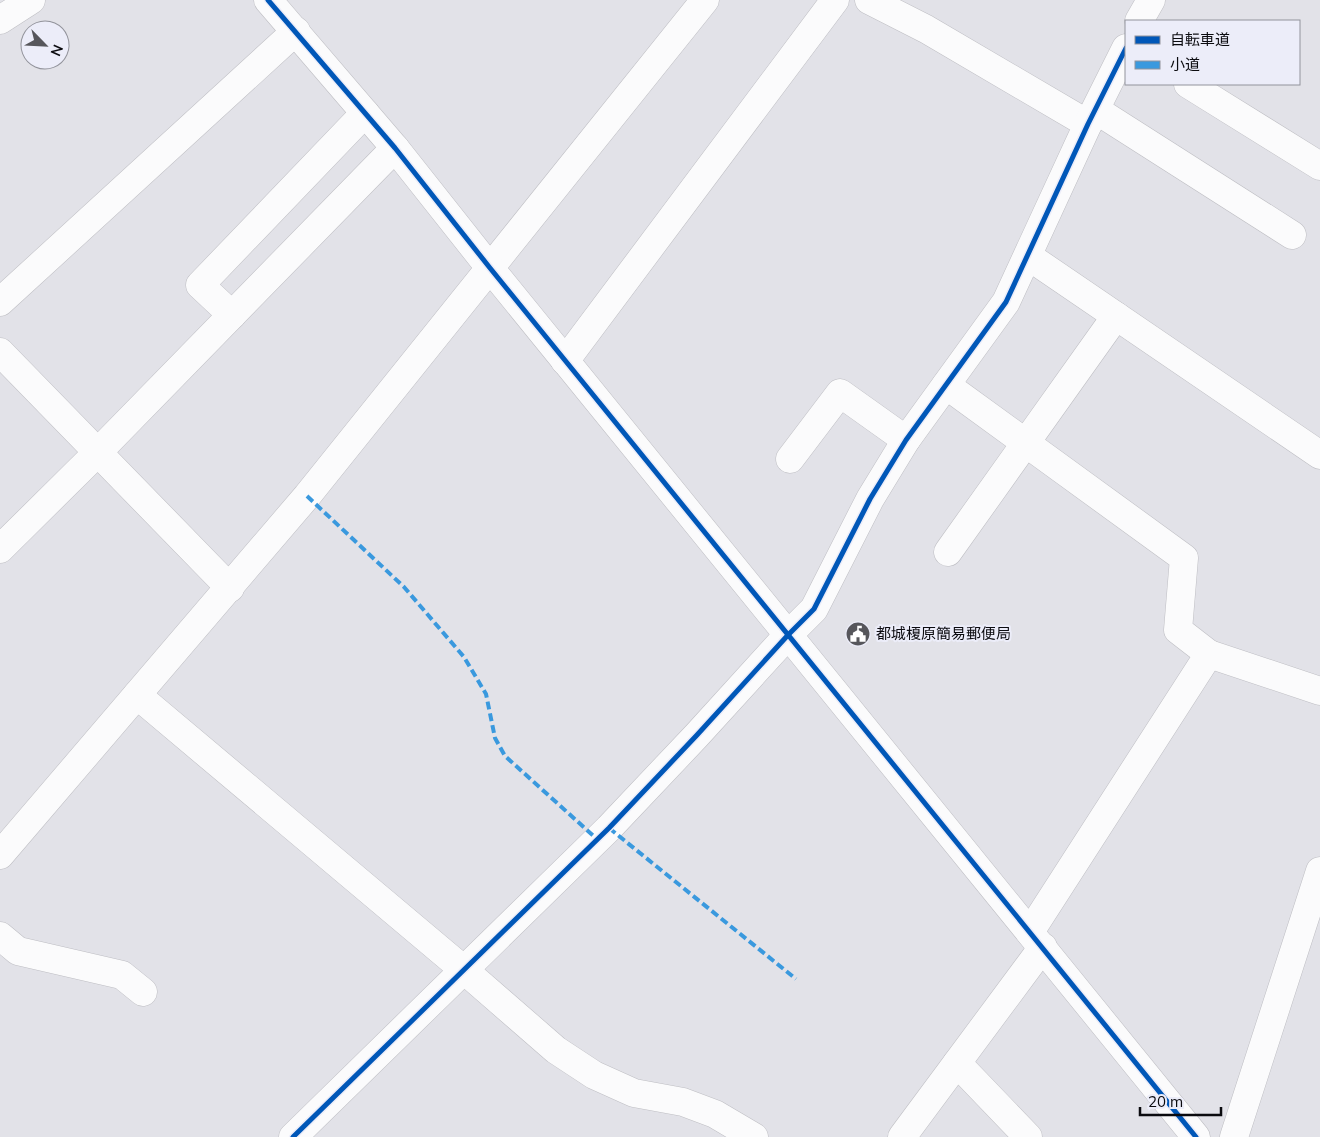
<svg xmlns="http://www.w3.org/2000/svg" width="1320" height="1137" viewBox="0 0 1320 1137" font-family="Mulish,'Noto Sans JP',sans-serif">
<rect width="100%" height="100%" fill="#e2e2e8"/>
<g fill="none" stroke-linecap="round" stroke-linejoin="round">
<defs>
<g id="street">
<polyline points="869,0 926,29 1088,124"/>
<polyline points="0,20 31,0"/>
<polyline points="1139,21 1151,0"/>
<polyline points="1188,84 1320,166"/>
<polyline points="1096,110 1292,235"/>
<polyline points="1028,256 1320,455"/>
<polyline points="0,302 296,31"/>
<polyline points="232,315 200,285 365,113"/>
<polyline points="0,352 230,588"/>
<polyline points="565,361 835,0"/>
<polyline points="946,385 1184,558 1178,630 1209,654 1030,932"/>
<polyline points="790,459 840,393 906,440"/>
<polyline points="0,549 97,453 395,148"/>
<polyline points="948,552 1116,316"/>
<polyline points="1209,654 1320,691"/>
<polyline points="137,695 464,970 556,1050 594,1075 634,1093 683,1102 715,1114 754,1137"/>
<polyline points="0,855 307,496 705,0"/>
<polyline points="0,936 18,951 122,975 143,992"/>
<polyline points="957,1063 1028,1137"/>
<polyline points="293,1137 609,828 697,735 788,635 814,609 870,499 906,440 1006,302 1088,124 1126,48"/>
<polyline points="902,1137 1043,947"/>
<polyline points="1234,1137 1320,871"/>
</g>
<polyline id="secondary" points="268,0 395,148 490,268 1196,1137"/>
</defs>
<!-- street casing -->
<use href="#street" stroke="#bebec3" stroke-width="29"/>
<!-- secondary casing -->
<use href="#secondary" stroke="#bebec3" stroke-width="29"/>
<!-- street -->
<use href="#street" stroke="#fbfbfc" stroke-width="28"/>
<!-- secondary -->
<use href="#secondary" stroke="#fbfbfc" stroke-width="28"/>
<!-- quiet -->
<g stroke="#3a99de" stroke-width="4" stroke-dasharray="8 4" stroke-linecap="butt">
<polyline points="307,496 404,587 464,657 486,694 495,738 505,756 598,840"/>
<polyline points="609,828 796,979"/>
</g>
<defs>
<g id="cycleway">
<polyline points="268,0 395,148 490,268 1196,1137"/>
<polyline points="293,1137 609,828 697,735 788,635 814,609 870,499 906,440 1006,302 1088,124 1126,48"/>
</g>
</defs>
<!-- cycleway casing -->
<use href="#cycleway" stroke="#ecedf9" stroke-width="8"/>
<!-- cycleway -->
<use href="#cycleway" stroke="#0057b8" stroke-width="5"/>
</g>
<!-- icons -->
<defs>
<symbol id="civic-disc" viewBox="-11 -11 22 22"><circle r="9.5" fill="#56565b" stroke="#ecedf9"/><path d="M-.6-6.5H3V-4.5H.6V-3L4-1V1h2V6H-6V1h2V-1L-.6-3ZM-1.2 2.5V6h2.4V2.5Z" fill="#fff"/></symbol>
</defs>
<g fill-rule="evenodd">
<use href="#civic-disc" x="844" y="620" width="28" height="28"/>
</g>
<g text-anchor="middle" stroke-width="4" stroke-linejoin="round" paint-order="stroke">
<!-- poi labels -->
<g font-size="15" fill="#0b0b0f" stroke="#ecedf9" text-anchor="start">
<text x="876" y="639">都城榎原簡易郵便局</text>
</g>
</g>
<!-- legend -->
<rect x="1125" y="20" width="175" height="65" fill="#ecedf9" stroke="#92939b"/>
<rect x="1135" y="36" width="25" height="8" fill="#0057b8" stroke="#92939b"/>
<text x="1170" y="45" font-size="15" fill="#0b0b0f">自転車道</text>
<rect x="1135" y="61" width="25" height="8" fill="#3a99de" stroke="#92939b"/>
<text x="1170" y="70" font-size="15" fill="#0b0b0f">小道</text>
<!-- north arrow -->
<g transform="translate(45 45) rotate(114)"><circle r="24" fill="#ecedf9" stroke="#92939b"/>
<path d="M0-4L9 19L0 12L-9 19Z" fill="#56565b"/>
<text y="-8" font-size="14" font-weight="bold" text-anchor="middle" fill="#0b0b0f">N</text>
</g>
<!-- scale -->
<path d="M1140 1107v8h81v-8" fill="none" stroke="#0b0b0f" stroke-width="2.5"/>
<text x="1148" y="1107" font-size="15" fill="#0b0b0f" stroke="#ecedf9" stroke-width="4" paint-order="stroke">20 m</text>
</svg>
